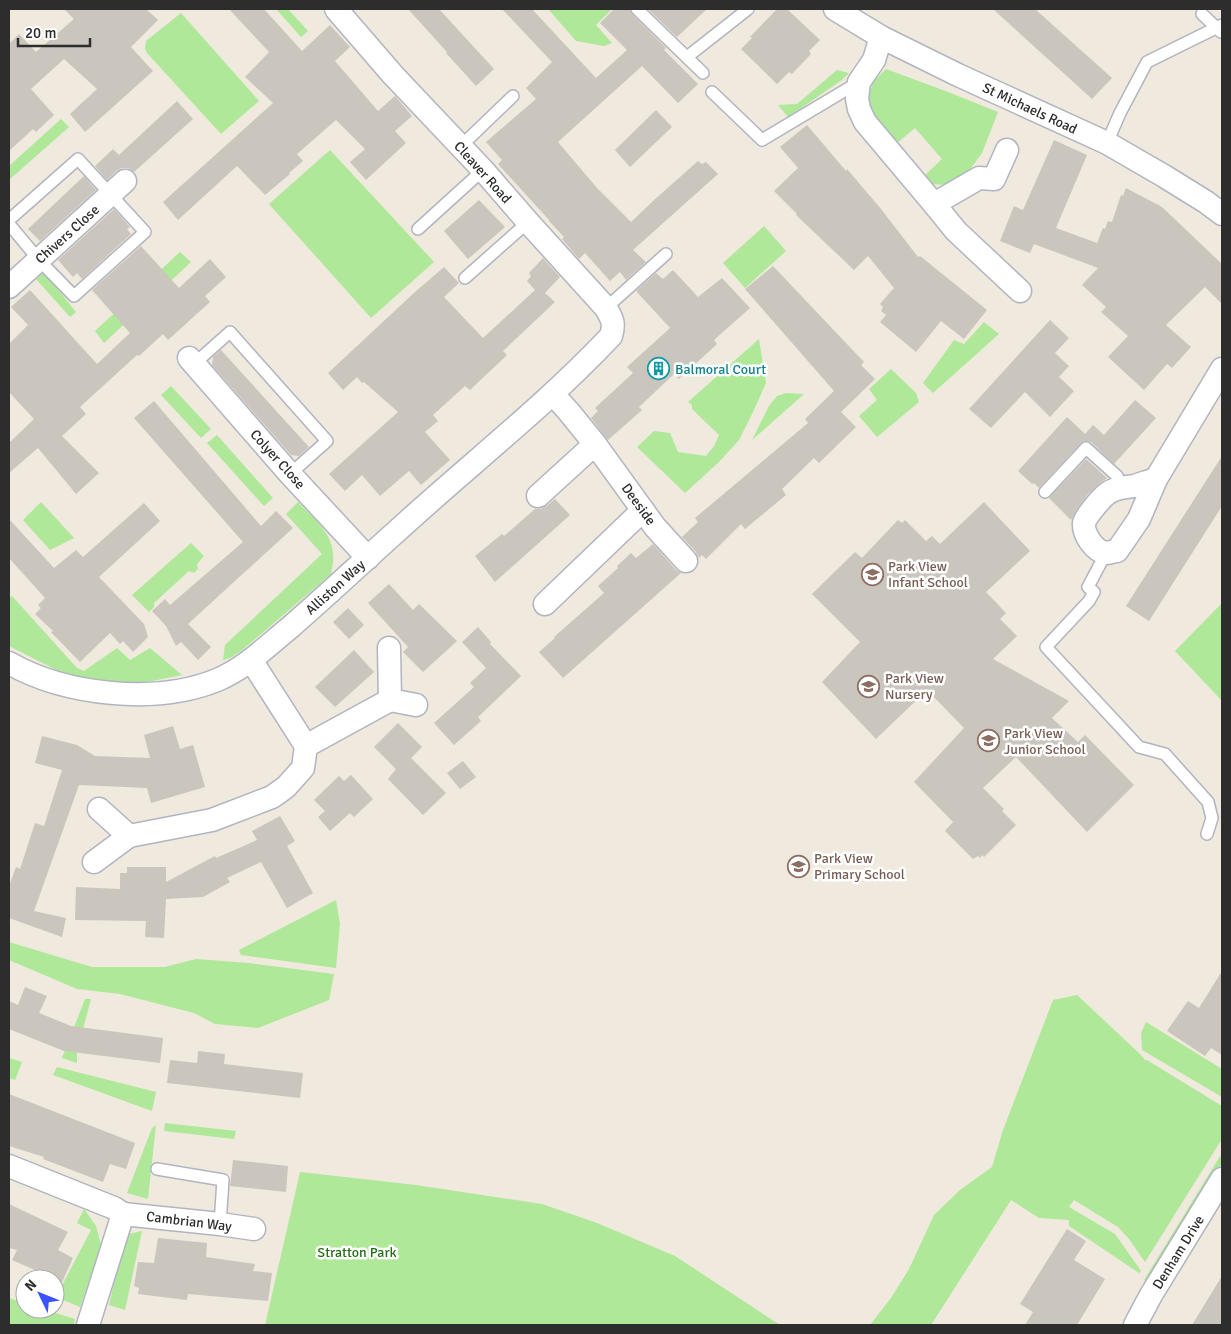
<svg xmlns="http://www.w3.org/2000/svg" width="1231" height="1334" viewBox="0 0 1231 1334" font-family="Signika,sans-serif">
<rect width="100%" height="100%" fill="#efe9de"/>
<!-- green -->
<g fill="#afe898">
<polygon points="276,9 288,9 308,31 301,37"/>
<polygon points="548,9 612,9 596,25 612,43 604,46 576,41"/>
<polygon points="181,13 259,101 221,134 147,53 145,49 146,41"/>
<polygon points="886,69 948,92 998,112 982,153 971,168 951,185 928,184 922,178 942,159 915,128 896,144 866,104 873,82"/>
<polygon points="837,70 849,73 842,80 788,117 778,105 797,104"/>
<polygon points="61,119 69,127 9,180 9,166"/>
<polygon points="330,150 434,262 371,318 269,204"/>
<polygon points="764,226 786,251 745,288 723,263"/>
<polygon points="180,252 191,262 104,343 95,331"/>
<polygon points="44,272 76,312 70,317 36,279"/>
<polygon points="984,322 999,334 933,393 923,383 954,340 964,344"/>
<polygon points="759,339 766,383 753,412 739,440 719,462 685,493 637,447 654,431 670,433 678,452 706,456 714,446 719,435 692,409 692,405 688,402"/>
<polygon points="891,369 916,393 919,402 877,437 859,416 877,400 869,389"/>
<polygon points="171,386 211,429 201,438 161,395"/>
<polygon points="786,393 804,394 752,440 769,406 777,396"/>
<polygon points="217,435 273,498 264,506 207,443"/>
<polygon points="41,502 74,538 50,550 23,520"/>
<path d="M 298,502 C 312,517 332,532 333,554 C 334,561 332,568 331,574 L 241,651 L 230,658 L 223,660 L 225,645 L 322,554 L 286,514 Z"/>
<polygon points="191,543 204,556 197,564 198,569 194,573 189,571 154,603 154,607 149,612 132,595"/>
<polygon points="12,596 77,668 84,671 117,648 130,660 150,648 182,675 137,684 78,681 9,646 9,599"/>
<polygon points="1222,603 1222,701 1175,651"/>
<polygon points="336,900 340,924 336,968 241,955 239,950"/>
<polygon points="9,942 92,967 165,967 196,959 248,963 334,974 329,1000 258,1028 215,1024 194,1013 120,994 77,989 9,960"/>
<polygon points="1077,995 1140,1054 1145,1060 1147,1060 1222,1106 1222,1139 1145,1262 1129,1239 1118,1227 1074,1200 1069,1207 1115,1234 1141,1271 1139,1273 1069,1226 1069,1220 1039,1218 1011,1200 931,1325 870,1325 891,1298 909,1269 934,1215 960,1190 992,1167 1003,1130 1053,1000"/>
<polygon points="85,999 91,999 77,1052 77,1063 62,1058"/>
<polygon points="1146,1022 1222,1069 1222,1097 1142,1050 1141,1033"/>
<polygon points="9,1058 22,1062 15,1080 9,1078"/>
<polygon points="57,1067 156,1092 152,1111 53,1075"/>
<polygon points="165,1123 236,1131 234,1139 164,1131"/>
<polygon points="156,1125 148,1199 127,1193 152,1128"/>
<polygon points="1222,1153 1222,1163 1150,1280 1147,1282 1144,1280"/>
<polygon points="300,1172 416,1185 542,1204 597,1223 675,1256 780,1325 265,1325"/>
<polygon points="84,1209 96,1226 101,1245 80,1307 56,1297 91,1230 77,1223"/>
<polygon points="142,1231 125,1310 109,1305 122,1250 129,1234"/>
<polygon points="9,1298 25,1303 25,1309 43,1309 75,1319 74,1325 9,1325"/>
</g>
<!-- building -->
<g fill="#cac6be">
<polygon points="64,9 146,9 158,20 131,47 153,71 85,132 70,114 97,89 64,59 31,89 54,115 36,132 33,129 9,151 9,44 19,34 36,52 74,19"/>
<polygon points="229,9 264,9 302,51 330,25 350,47 335,61 378,111 395,96 412,116 395,131 406,143 366,180 350,162 365,149 336,120 297,154 303,161 289,173 290,174 265,195 237,166 178,220 163,202 273,103 245,77 269,52"/>
<polygon points="408,9 439,9 494,69 476,86 446,53 447,52"/>
<polygon points="502,9 532,9 596,78 627,50 600,23 614,9 630,9 632,14 666,48 664,50 698,84 678,103 642,66 558,142 597,188 631,222 653,201 698,161 702,164 706,162 718,174 633,250 646,262 626,280 620,272 610,281 585,253 579,259 562,239 564,237 549,221 549,220 498,164 502,160 486,142 536,99 526,88 552,62"/>
<polygon points="648,9 707,9 677,37"/>
<polygon points="777,9 787,9 820,40 809,51 811,54 792,74 789,72 777,84 741,49 752,38 750,37"/>
<polygon points="993,9 1035,9 1112,78 1092,99"/>
<polygon points="177,101 193,119 134,172 128,168 122,168 116,171 107,180 95,166 113,149 119,155"/>
<polygon points="656,110 672,127 630,167 615,150"/>
<polygon points="807,125 846,171 847,169 881,209 918,257 920,256 987,310 964,339 941,321 916,352 880,322 886,315 881,311 883,307 880,304 894,288 868,256 854,270 796,215 797,214 774,191 798,168 780,147"/>
<polygon points="1054,140 1087,155 1056,228 1097,243 1103,228 1105,229 1108,221 1112,222 1121,195 1123,196 1126,188 1162,207 1222,264 1222,304 1205,287 1166,325 1191,347 1172,368 1167,364 1144,390 1108,357 1128,336 1101,312 1106,307 1082,285 1098,268 1034,244 1030,253 1000,241 1014,206 1023,210"/>
<polygon points="84,176 96,190 40,241 28,229"/>
<polygon points="479,200 505,227 468,259 444,231"/>
<polygon points="114,209 130,227 127,229 131,234 82,279 77,273 73,277 58,260"/>
<polygon points="141,246 179,288 210,259 226,277 205,296 210,302 168,340 163,334 139,356 137,355 80,407 86,414 62,436 99,473 76,494 38,448 9,473 9,443 34,419 9,392 9,344 28,325 11,307 30,290 97,364 130,333 92,290"/>
<polygon points="543,258 560,277 545,293 555,302 503,351 507,355 470,390 465,386 433,415 438,421 425,432 450,460 421,485 409,471 380,496 362,475 345,491 329,474 398,412 364,382 362,383 357,377 343,390 328,373 415,292 444,267 459,283 444,297 483,338 535,290 527,281 531,276 529,273"/>
<polygon points="773,266 864,362 861,365 875,379 841,412 856,427 819,463 814,458 782,489 786,495 745,529 741,524 706,559 702,555 699,558 696,552 682,537 698,522 695,518 808,423 805,419 834,391 745,289"/>
<polygon points="673,270 698,297 722,278 750,308 714,340 717,344 679,379 674,374 639,407 642,410 608,440 591,418 598,411 595,408 633,373 627,367 670,328 636,291 656,273 663,279"/>
<polygon points="1050,320 1069,338 1055,353 1069,366 1059,377 1074,391 1050,417 1025,392 991,428 969,409"/>
<polygon points="221,350 309,447 299,456 291,455 212,365 213,357"/>
<polygon points="1135,400 1156,418 1114,464 1091,442 1084,441 1081,443 1039,488 1034,483 1032,484 1018,471 1067,417 1085,434 1093,425 1104,435"/>
<polygon points="154,401 261,526 276,511 293,528 188,624 211,647 198,660 181,642 176,646 166,626 152,611 165,599 170,605 243,542 134,418"/>
<polygon points="1222,456 1222,506 1149,621 1126,606"/>
<polygon points="1086,459 1107,478 1100,483 1088,494 1077,509 1071,520 1049,498"/>
<polygon points="555,499 570,515 495,582 475,556 502,534 504,536 535,509 541,509 546,506"/>
<polygon points="984,502 1030,551 986,592 1006,613 1000,619 1017,636 993,659 1069,701 1052,718 1078,742 1085,735 1134,785 1087,832 1016,757 983,788 1004,809 1002,811 1016,825 984,857 982,855 980,858 978,856 973,859 945,831 953,822 914,782 964,728 927,690 876,739 822,682 860,642 812,594 855,552 862,558 898,520 902,523 905,520 926,541 932,536 940,544"/>
<polygon points="144,503 160,521 99,577 144,624 148,637 133,652 123,641 120,644 110,633 80,662 51,632 53,631 35,614 41,608 38,605 45,598 9,558 9,519 54,568 76,550 83,557"/>
<polygon points="653,544 676,570 681,573 563,678 539,652 555,638 554,637 604,593 598,586 618,568 617,566 631,553 636,558"/>
<polygon points="389,584 413,610 419,604 457,641 423,672 403,652 408,647 368,603"/>
<polygon points="348,608 364,625 349,639 333,622"/>
<polygon points="478,627 491,642 490,644 521,676 478,717 481,721 454,745 434,723 474,687 470,683 486,668 462,642"/>
<polygon points="354,650 374,672 335,707 315,687"/>
<polygon points="398,723 422,747 411,758 446,793 423,815 388,779 396,769 374,747"/>
<polygon points="173,726 180,749 193,745 205,787 151,803 147,788 79,785 34,911 66,918 62,937 9,918 9,886 16,867 20,869 35,823 44,826 62,770 35,763 42,736 77,745 95,756 150,758 144,735"/>
<polygon points="463,761 476,777 460,789 447,773"/>
<polygon points="351,775 373,799 354,817 350,813 330,831 318,817 325,811 314,800 339,776 344,781"/>
<polygon points="280,816 295,841 287,846 313,893 287,908 261,862 227,878 230,882 203,897 166,899 164,938 145,937 146,921 75,920 76,887 120,889 120,873 127,873 127,867 166,867 166,882 215,856 216,858 257,840 252,831"/>
<polygon points="1222,971 1222,1055 1211,1048 1205,1056 1167,1031 1188,1001 1199,1008"/>
<polygon points="25,987 47,996 39,1013 71,1026 163,1038 160,1063 64,1051 9,1029 9,1001 18,1005"/>
<polygon points="198,1051 225,1054 224,1064 303,1073 300,1098 167,1083 170,1060 197,1063"/>
<polygon points="9,1094 135,1143 126,1169 110,1164 103,1182 43,1159 44,1157 9,1146"/>
<polygon points="233,1160 288,1166 286,1192 230,1186"/>
<polygon points="9,1204 68,1232 58,1250 73,1258 62,1282 12,1260 17,1250 9,1248"/>
<polygon points="1067,1229 1086,1241 1074,1260 1105,1279 1077,1325 1025,1325 1033,1312 1020,1304"/>
<polygon points="158,1238 207,1243 206,1257 255,1264 253,1271 272,1273 268,1301 188,1294 187,1300 138,1294 139,1288 134,1286 138,1262 154,1263"/>
<polygon points="1222,1276 1222,1325 1192,1325"/>
</g>
<g fill="none" stroke-linecap="round" stroke-linejoin="round">
<defs>
<g id="lane">
<polyline points="637,9 703,73"/>
<polyline points="1202,14 1221,32"/>
<polyline points="687,57 748,9"/>
<polyline points="712,92 762,140 859,82"/>
<polyline points="1107,143 1120,113 1147,62 1222,25"/>
<polyline points="461,146 513,96"/>
<polyline points="9,220 78,159 145,232 74,296 39,260 9,224"/>
<polyline points="418,229 483,170"/>
<polyline points="465,278 528,222"/>
<polyline points="606,308 666,254"/>
<polyline points="194,364 230,332 327,441 290,474"/>
<polyline points="1045,492 1086,448 1117,476 1122,487"/>
<polyline points="1106,553 1088,587 1094,592 1089,601 1046,647 1139,747 1165,754 1208,802 1212,818 1207,834"/>
<polyline points="157,1169 223,1180 220,1224"/>
</g>
<g id="street">
<polyline points="835,9 881,37 958,75 1107,143 1164,176 1206,202 1222,214"/>
<polyline points="881,37 874,60 859,82 857,99 859,109 865,122 934,204 956,231 1020,291"/>
<polyline points="934,204 979,178 994,179 1007,150"/>
<polyline points="9,287 125,181"/>
<polyline points="189,358 290,474 368,558"/>
<polyline points="553,394 569,412 595,444 655,527 686,561"/>
<path d="M 1156,479 L 1139,519 L 1117,551 C 1114,551 1109,553 1106,553 C 1094,551 1083,534 1084,523 C 1085,517 1102,497 1108,493 C 1115,488 1125,487 1134,486 C 1141,484 1149,481 1156,479 Z"/>
<polyline points="1156,479 1222,369"/>
<polyline points="538,496 595,444"/>
<polyline points="545,604 643,510"/>
<polyline points="389,648 390,700 416,705"/>
<polyline points="251,660 306,746"/>
<path d="M 9,663 C 65,695 156,705 217,680 C 244,669 265,648 287,630 C 324,598 360,564 397,531 C 468,466 545,406 611,336 C 615,323 612,319 606,308 L 528,222 L 483,170 L 393,75 L 336,9"/>
<polyline points="129,836 212,820 272,797 286,787 303,768 306,746 390,700"/>
<polyline points="94,862 129,836 99,809"/>
<polyline points="9,1166 114,1208 123,1214 88,1325"/>
<polyline points="123,1214 220,1224 254,1229"/>
<polyline points="1135,1325 1151,1295 1222,1179"/>
</g>
</defs>
<!-- lane casing -->
<use href="#lane" stroke="#b2b4c1" stroke-width="14"/>
<!-- street casing -->
<use href="#street" stroke="#b2b4c1" stroke-width="25"/>
<!-- lane -->
<use href="#lane" stroke="#fff" stroke-width="11"/>
<!-- street -->
<use href="#street" stroke="#fff" stroke-width="22"/>
</g>
<!-- icons -->
<defs>
<symbol id="building-ring" viewBox="-11 -11 22 22"><circle r="9.5" fill="#fff" stroke="#0f9aa8" stroke-width="1.5"/><path d="M-4-6H4V6H1V3H-1V6H-4ZM-2.5-4.3h1.7v1.8h-1.7ZM.8-4.3h1.7v1.8H.8ZM-2.5-1h1.7V.8h-1.7ZM.8-1h1.7V.8H.8Z" fill="#0f9aa8"/></symbol>
<symbol id="school-ring" viewBox="-11 -11 22 22"><circle r="9.5" fill="#fff" stroke="#8d6e63" stroke-width="1.5"/><path d="M0-5L7-2L0 1L-7-2ZM-4 1L0 2.5L4 1V4Q0 6-4 4Z" fill="#8d6e63"/></symbol>
</defs>
<g fill-rule="evenodd">
<use href="#building-ring" x="646" y="356" width="25" height="25"/>
<use href="#school-ring" x="860" y="562" width="25" height="25"/>
<use href="#school-ring" x="856" y="674" width="25" height="25"/>
<use href="#school-ring" x="976" y="728" width="25" height="25"/>
<use href="#school-ring" x="786" y="854" width="25" height="25"/>
</g>
<g text-anchor="middle" stroke-width="5" stroke-linejoin="round" paint-order="stroke">
<!-- street labels -->
<g font-size="14" fill="#2d2d2d" stroke="#fff">
<text transform="translate(1030 108) rotate(25)" y="5">St Michaels Road</text>
<text transform="translate(483 172) rotate(48)" y="5">Cleaver Road</text>
<text transform="translate(67 234) rotate(-42)" y="5">Chivers Close</text>
<text transform="translate(278 459) rotate(48)" y="5">Colyer Close</text>
<text transform="translate(639 504) rotate(54)" y="5">Deeside</text>
<text transform="translate(335 587) rotate(-42)" y="5">Alliston Way</text>
<text transform="translate(189 1221) rotate(7)" y="5">Cambrian Way</text>
<text transform="translate(1178 1252) rotate(-58)" y="5">Denham Drive</text>
</g>
<!-- culture labels -->
<g font-size="14" fill="#0d838f" stroke="#fff" text-anchor="start">
<text x="675" y="374">Balmoral Court</text>
</g>
<!-- education labels -->
<g font-size="14" fill="#785e54" stroke="#fff" text-anchor="start">
<text x="888" y="571">Park View<tspan x="888" dy="16">Infant School</tspan></text>
<text x="885" y="683">Park View<tspan x="885" dy="16">Nursery</tspan></text>
<text x="1004" y="738">Park View<tspan x="1004" dy="16">Junior School</tspan></text>
<text x="814" y="863">Park View<tspan x="814" dy="16">Primary School</tspan></text>
</g>
<!-- park labels -->
<g font-size="14" fill="#246f17" stroke="#fff">
<text x="357" y="1257">Stratton Park</text>
</g>
</g>
<!-- border -->
<rect width="1231" height="1334" fill="none" stroke="#2d2d2d" stroke-width="20"/>
<!-- north arrow -->
<g transform="translate(40 1294) rotate(313)"><circle r="24" fill="#ffffff" stroke="#ababab"/>
<path d="M0-4L9 19L0 12L-9 19Z" fill="#3b54ff"/>
<text y="-8" font-size="14" font-weight="bold" text-anchor="middle" fill="#2d2d2d">N</text>
</g>
<!-- scale -->
<path d="M18 38v8h72v-8" fill="none" stroke="#2d2d2d" stroke-width="2.5"/>
<text x="25" y="38" font-size="15" fill="#2d2d2d" stroke="#ffffff" stroke-width="4" paint-order="stroke">20 m</text>
</svg>
